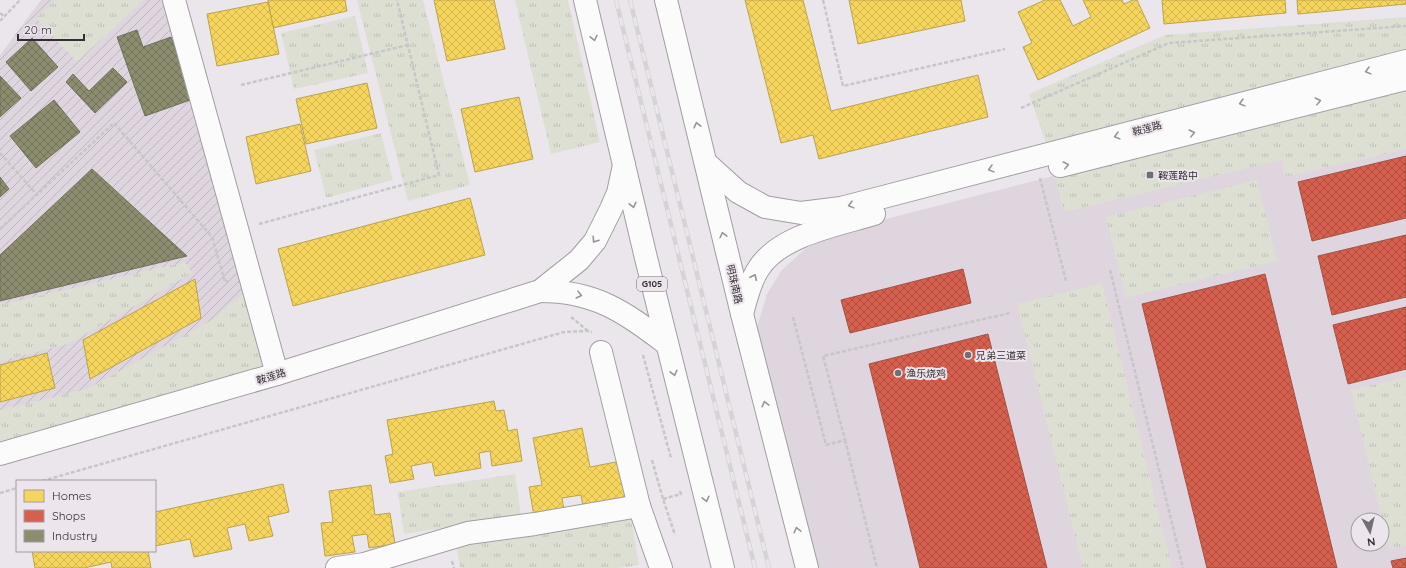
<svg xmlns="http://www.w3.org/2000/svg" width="1406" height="568" viewBox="0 0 1406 568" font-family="Quicksand,'Noto Sans SC',sans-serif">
<defs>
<pattern id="industrial-furrows" width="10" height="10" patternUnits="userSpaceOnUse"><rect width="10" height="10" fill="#ded5de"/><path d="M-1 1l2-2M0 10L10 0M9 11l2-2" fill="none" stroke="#bfb7bf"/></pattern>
<pattern id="grass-tufts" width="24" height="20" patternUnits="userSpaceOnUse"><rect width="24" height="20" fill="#dedfd3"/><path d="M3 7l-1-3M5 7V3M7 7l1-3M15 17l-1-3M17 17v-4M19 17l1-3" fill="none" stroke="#bfc0b6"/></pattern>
<pattern id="homes-cross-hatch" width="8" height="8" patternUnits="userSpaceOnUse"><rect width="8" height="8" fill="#f6d55c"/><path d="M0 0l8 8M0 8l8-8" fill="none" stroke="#d3b750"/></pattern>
<pattern id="shops-cross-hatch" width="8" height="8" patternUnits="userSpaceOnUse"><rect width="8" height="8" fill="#d6604d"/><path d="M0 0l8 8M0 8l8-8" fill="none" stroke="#ae5041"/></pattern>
<pattern id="industry-cross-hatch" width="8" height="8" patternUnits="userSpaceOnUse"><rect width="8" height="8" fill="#8c8c6e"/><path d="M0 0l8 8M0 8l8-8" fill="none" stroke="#73735b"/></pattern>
</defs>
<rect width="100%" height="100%" fill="#ebe6eb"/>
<!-- built -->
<path fill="#ded5de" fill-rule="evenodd" d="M 1406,85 L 1406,568 L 809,568 L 752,344 L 767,294 L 782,270 L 805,249 L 840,231 ZM 1358,520 L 1382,520 L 1382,544 L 1358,544 Z"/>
<!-- industrial -->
<polygon fill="url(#industrial-furrows)" points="41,0 174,0 277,374 0,451 0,55"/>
<!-- grass -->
<g fill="url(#grass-tufts)">
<polygon points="55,0 143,0 77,62 36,18"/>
<polygon points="357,0 423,0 470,185 408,201"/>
<polygon points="515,0 568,0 600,142 551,154"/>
<polygon points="355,16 368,73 294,89 281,33"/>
<polygon points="1406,17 1406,59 1049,152 1029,94 1165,35"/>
<polygon points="1406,88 1406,149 1285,177 1281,160 1064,212 1054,174"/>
<polygon points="381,133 393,180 326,198 314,150"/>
<polygon points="1257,180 1277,261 1126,298 1106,217"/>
<polygon points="185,262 192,273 68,344 0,361 0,305"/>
<polygon points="1102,283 1172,568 1083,568 1017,304"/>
<polygon points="248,290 267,371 0,448 0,410 87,389 212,320"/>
<polygon points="1406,377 1406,545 1389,549 1351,390"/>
<polygon points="515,474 521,516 404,534 398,492"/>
<polygon points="631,517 639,565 618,568 460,568 456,545"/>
</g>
<!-- homes -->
<g fill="url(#homes-cross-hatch)" stroke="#bba34f">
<polygon points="268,0 345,0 347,11 273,28"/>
<polygon points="434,0 494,0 505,49 447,61"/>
<polygon points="745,0 803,0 831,111 978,75 988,117 819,159 813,135 781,143"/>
<polygon points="849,0 961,0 965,21 858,44"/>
<polygon points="1045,0 1060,0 1073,26 1091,17 1083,0 1122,0 1124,4 1133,0 1137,0 1150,28 1038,80 1023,47 1032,43 1018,12"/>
<polygon points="1162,0 1285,0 1286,13 1164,24"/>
<polygon points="1297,0 1406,0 1406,4 1298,14"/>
<polygon points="268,2 279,54 217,66 207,14"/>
<polygon points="367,83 377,128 306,144 296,99"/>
<polygon points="519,97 533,159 475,172 461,109"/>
<polygon points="300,124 311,171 256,184 246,137"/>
<polygon points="470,198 485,255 293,306 278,249"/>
<polygon points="195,279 201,318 90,379 83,340"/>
<polygon points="47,353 55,388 0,402 0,365"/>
<polygon points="494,401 496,411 504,410 508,431 517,429 522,461 492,466 490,451 479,453 481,468 435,476 432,462 411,466 414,479 390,483 385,456 393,454 387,420"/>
<polygon points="582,428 590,467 621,461 628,498 583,506 581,495 562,498 564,510 534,516 529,487 542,485 533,438"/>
<polygon points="283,484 289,512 268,517 273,536 249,541 245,524 227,528 232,549 194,557 190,539 155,546 155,512"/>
<polygon points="371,485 375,515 390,513 395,544 369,548 367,534 352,536 355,552 325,556 321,523 333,522 329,491"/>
<polygon points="32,551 148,551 151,568 112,568 111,562 84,568 35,568"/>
</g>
<!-- shops -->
<g fill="url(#shops-cross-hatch)" stroke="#a45145">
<polygon points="1406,156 1406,218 1312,241 1298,182"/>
<polygon points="1406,235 1406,297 1332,315 1318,256"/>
<polygon points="963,269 971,303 850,333 841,300"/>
<polygon points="1265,274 1337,568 1207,568 1142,304"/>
<polygon points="1406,307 1406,369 1348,384 1333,325"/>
<polygon points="988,334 1047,568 920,568 869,364"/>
<polygon points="1406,558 1406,568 1393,568 1391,561"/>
</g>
<!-- industry -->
<g fill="url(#industry-cross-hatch)" stroke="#71705c">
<polygon points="137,30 143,47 171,37 193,99 145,116 117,37"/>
<polygon points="32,38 58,67 31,91 6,62"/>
<polygon points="113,68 127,82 95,113 66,82 73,74 89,91"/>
<polygon points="0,76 21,98 0,117"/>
<polygon points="54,100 80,132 36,168 10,136"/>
<polygon points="92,169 187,256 0,301 0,255"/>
<polygon points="0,177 9,189 0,197"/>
</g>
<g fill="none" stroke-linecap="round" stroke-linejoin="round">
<defs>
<g id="minor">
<polyline points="174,0 277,374"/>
<polyline points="706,163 738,192 765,207 801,213 841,208 1406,61"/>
<polyline points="1060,166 1406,79"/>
<path d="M 540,291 C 596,291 624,312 667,344"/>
<path d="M 742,314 C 746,299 750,281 759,268 C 780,235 838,225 874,214"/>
<polyline points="601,352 639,506 661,568"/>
<polyline points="0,454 277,374 540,291 579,260 595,241 611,209 618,193 624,165"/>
<polyline points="337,568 364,564 468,533 535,524 639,506"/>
</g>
<g id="highway">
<polyline points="585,0 646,258 723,568"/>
<polyline points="666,0 742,314 807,568"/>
</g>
</defs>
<!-- minor casing -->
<use href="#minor" stroke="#a19ea1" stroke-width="24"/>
<!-- highway casing -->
<use href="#highway" stroke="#a19ea1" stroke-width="24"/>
<!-- path -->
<g stroke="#c7c7c7" stroke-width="2.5" stroke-dasharray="4 2" stroke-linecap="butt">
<polyline points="823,0 843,86 1005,49"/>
<polyline points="0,13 5,17"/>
<polyline points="0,21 20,0"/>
<polyline points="241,85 408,45"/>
<polyline points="1021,108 1169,43 1406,26"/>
<polyline points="0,153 37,195"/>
<polyline points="1040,178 1066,281"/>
<polyline points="259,224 439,175 397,0"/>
<polyline points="0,229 114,123 212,237 225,282 228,281"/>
<polyline points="1110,270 1183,568"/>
<polyline points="571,317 588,331"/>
<polyline points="793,317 826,445 845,440 823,356 1010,313"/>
<polyline points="643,355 671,458"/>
<polyline points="845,440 877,568"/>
<polyline points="652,460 663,499 675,535"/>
<polyline points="42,481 564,332 588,331 592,332"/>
<polyline points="0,493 17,488"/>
<polyline points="663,499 681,494 680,491"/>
<polyline points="452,561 454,568"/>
</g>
<!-- minor -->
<use href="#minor" stroke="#fcfbfc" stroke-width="22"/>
<!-- highway -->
<use href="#highway" stroke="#fcfbfc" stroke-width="22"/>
<defs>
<g id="rail">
<polyline points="616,0 755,568"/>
<polyline points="630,0 769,568"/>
</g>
</defs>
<!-- rail casing -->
<use href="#rail" stroke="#d5d4d5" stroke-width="4.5"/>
<!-- rail -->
<use href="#rail" stroke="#ece5ec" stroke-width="3" stroke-dasharray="9" stroke-linecap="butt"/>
</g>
<!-- one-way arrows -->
<defs><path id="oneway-chevron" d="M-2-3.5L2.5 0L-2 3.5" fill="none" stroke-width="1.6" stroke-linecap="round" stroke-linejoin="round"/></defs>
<g stroke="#969496">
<use href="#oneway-chevron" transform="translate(594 38) rotate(77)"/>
<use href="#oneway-chevron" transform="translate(1368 71) rotate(165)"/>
<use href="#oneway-chevron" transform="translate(1318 101) rotate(-14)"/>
<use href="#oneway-chevron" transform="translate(1242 103) rotate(165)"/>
<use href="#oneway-chevron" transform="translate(697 125) rotate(-104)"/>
<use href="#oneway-chevron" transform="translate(1192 133) rotate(-14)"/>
<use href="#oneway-chevron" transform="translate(1117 136) rotate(165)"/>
<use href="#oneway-chevron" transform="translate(1066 165) rotate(-14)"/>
<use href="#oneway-chevron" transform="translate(991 169) rotate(165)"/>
<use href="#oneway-chevron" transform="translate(633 205) rotate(77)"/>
<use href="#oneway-chevron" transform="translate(851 205) rotate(165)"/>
<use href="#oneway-chevron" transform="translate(723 235) rotate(-103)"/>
<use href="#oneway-chevron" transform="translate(595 240) rotate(123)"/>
<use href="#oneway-chevron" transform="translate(754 277) rotate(-65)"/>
<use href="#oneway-chevron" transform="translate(579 295) rotate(14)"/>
<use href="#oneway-chevron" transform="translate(674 373) rotate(76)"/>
<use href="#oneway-chevron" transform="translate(765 404) rotate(-104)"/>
<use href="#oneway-chevron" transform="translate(706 499) rotate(76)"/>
<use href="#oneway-chevron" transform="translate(797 530) rotate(-104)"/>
</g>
<!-- markers -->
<g fill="#726e72" stroke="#ece5ec" stroke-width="1.5">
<rect x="1146" y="171" width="8" height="8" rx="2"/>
<circle cx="968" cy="355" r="4"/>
<circle cx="898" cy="373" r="4"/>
</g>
<g text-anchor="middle" stroke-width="4" stroke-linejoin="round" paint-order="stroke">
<!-- shield labels -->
<rect fill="#ece5ec" stroke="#696569" stroke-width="1" x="637" y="277" width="30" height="14" rx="3"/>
<g font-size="9" font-weight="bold" fill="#312e31">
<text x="652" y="287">G105</text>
</g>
<!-- street labels -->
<g font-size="10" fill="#312e31" stroke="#ece5ec">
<text transform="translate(1147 128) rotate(-15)" y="4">鞍莲路</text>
<text transform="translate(735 284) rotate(77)" y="4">明珠南路</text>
<text transform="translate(271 376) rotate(-17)" y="4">鞍莲路</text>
</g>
<!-- poi labels -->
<g font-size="10" fill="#312e31" stroke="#ece5ec" text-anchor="start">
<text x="1158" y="179">鞍莲路中</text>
<text x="976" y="359">兄弟三道菜</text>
<text x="906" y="377">渔乐烧鸡</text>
</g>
</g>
<!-- legend -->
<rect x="16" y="480" width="140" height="72" fill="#ece5ec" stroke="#a19ca1"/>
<rect x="24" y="490" width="20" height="12" fill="#f6d55c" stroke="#a19ca1"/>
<text x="52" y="500" font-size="12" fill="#312e31">Homes</text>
<rect x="24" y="510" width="20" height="12" fill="#d6604d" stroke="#a19ca1"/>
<text x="52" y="520" font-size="12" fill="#312e31">Shops</text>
<rect x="24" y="530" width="20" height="12" fill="#8c8c6e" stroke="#a19ca1"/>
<text x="52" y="540" font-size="12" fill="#312e31">Industry</text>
<!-- north arrow -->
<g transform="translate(1370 532) rotate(172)"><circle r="19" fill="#ece5ec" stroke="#a19ca1"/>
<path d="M0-3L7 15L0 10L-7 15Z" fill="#726e72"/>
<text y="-6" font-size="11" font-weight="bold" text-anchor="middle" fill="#312e31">N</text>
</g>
<!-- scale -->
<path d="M18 34v6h66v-6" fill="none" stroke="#312e31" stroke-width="2"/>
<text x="24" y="34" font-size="12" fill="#312e31" stroke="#ece5ec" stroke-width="3" paint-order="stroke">20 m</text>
</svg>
